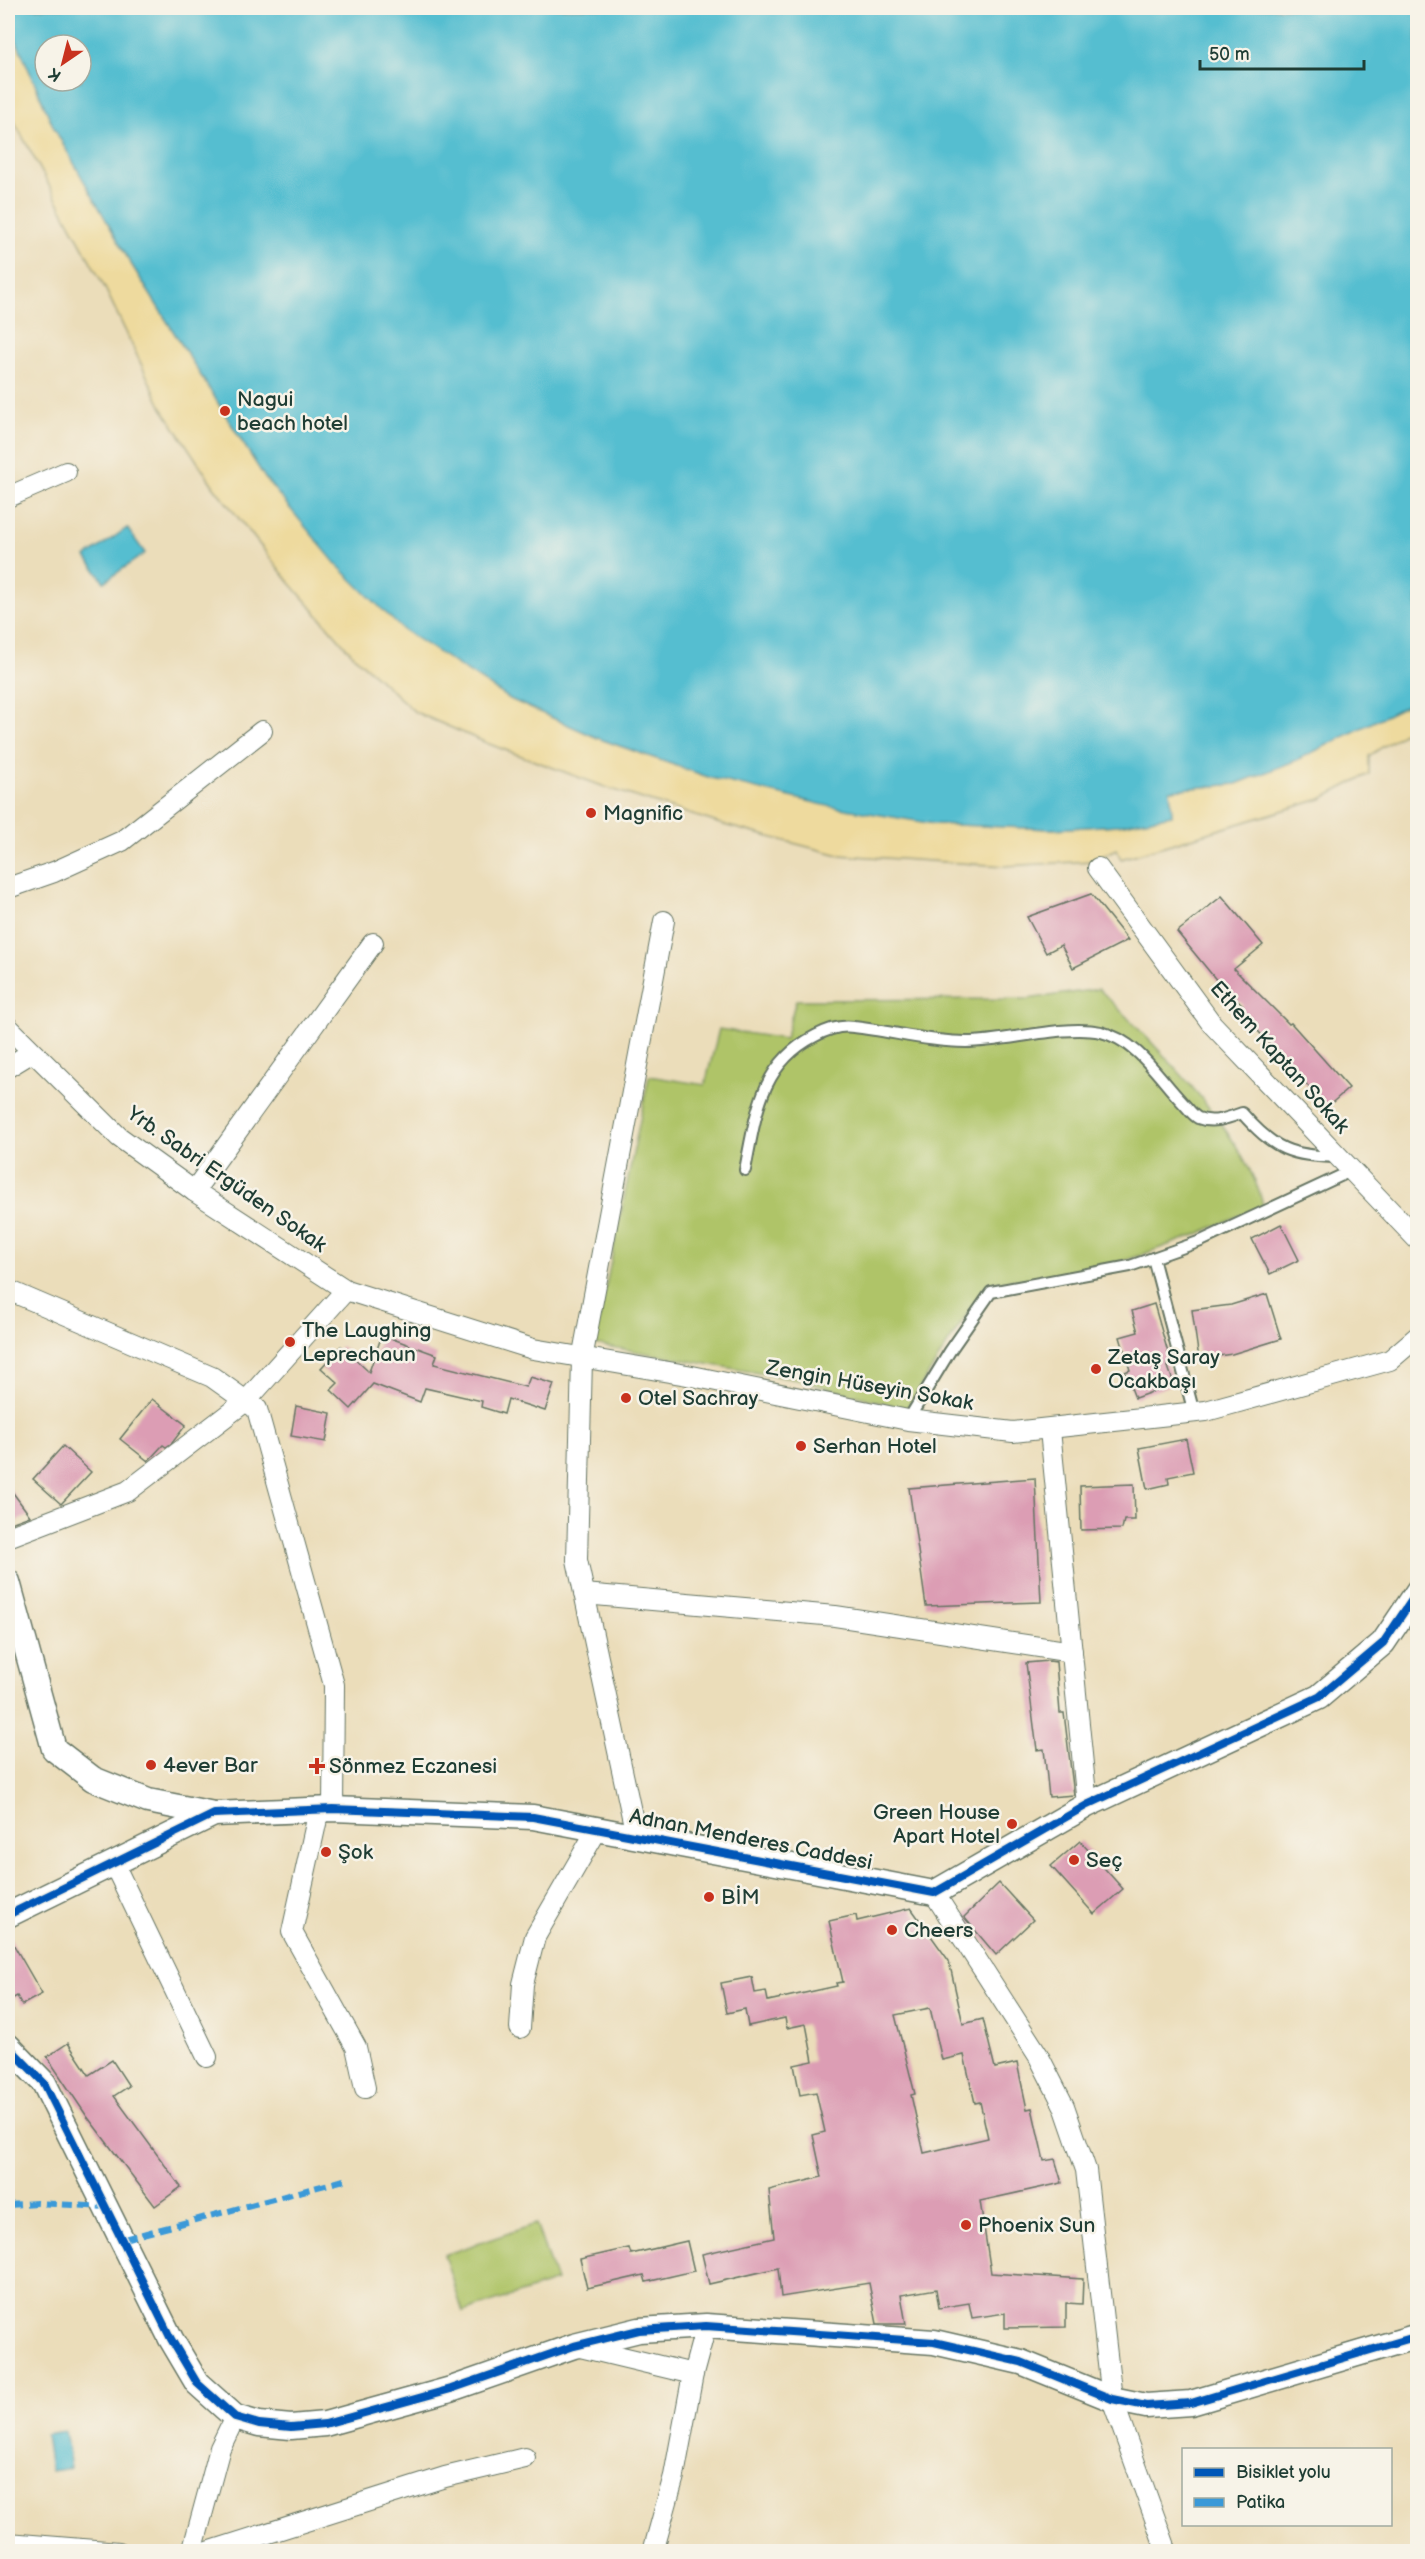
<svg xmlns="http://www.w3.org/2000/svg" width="1425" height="2559" viewBox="0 0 1425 2559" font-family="'Balsamiq Sans',sans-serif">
<rect width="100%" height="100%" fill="#f7f3e8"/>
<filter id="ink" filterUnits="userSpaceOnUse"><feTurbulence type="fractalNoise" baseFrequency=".0167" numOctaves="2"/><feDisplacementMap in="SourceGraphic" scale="12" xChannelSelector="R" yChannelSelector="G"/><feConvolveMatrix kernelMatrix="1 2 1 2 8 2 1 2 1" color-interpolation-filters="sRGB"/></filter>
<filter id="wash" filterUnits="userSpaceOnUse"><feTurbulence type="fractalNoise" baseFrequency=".008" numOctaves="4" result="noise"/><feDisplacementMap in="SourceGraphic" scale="24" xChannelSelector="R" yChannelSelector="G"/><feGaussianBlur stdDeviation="1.35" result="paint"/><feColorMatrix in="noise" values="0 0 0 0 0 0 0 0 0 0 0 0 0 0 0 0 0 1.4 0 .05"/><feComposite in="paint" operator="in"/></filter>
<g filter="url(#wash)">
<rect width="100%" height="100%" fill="#ebddba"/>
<!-- green -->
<g fill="#afc468" stroke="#67804e" stroke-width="1.5">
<path d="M 1099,989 C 1151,1041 1247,1134 1263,1205 L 1193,1236 L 1127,1260 L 1048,1276 L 996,1282 L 983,1289 L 906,1409 L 798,1380 L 594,1344 L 649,1076 L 705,1085 L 719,1029 L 785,1039 L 796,1000 L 1027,999 Z"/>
<polygon points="536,2224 556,2281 463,2312 444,2255"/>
</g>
<!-- sand -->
<polygon fill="#eeda9e" stroke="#868c69" stroke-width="1.5" points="8,21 54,128 130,262 265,478 510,699 600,739 711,778 934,824 1052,829 1118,825 1172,815 1170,790 1236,784 1297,760 1417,700 1417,724 1369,756 1369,774 1321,799 1121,859 1116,849 1093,861 1005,866 839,855 724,825 605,787 489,744 415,712 352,654 290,583 214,487 162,408 104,286 8,110"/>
<!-- water -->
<g fill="#54bed0" stroke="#3a7e82" stroke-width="1.5" fill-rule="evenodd">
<path d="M 8,8 L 1417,8 L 1417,700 L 1297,760 L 1236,784 L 1170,790 L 1172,815 L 1118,825 L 1052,829 L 934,824 L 828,806 L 711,778 L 600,739 L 510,699 L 402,629 L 336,564 L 265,478 L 130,262 L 54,128 L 8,21 ZM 45,45 L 81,45 L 81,81 L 45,81 Z"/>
<polygon points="127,528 145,553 104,582 86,557"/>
<polygon points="65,2431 71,2468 51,2471 46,2434"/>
</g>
<g id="blocks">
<!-- building -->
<g fill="#dc9db4" fill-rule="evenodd">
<polygon points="1091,894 1128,940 1073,968 1061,945 1046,953 1027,917"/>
<polygon points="1222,896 1263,945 1234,969 1289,1024 1291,1023 1349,1088 1327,1107 1239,1010 1243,1005 1218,982 1177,932"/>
<polygon points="1281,1224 1299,1260 1270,1274 1252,1239"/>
<polygon points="1267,1294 1281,1339 1232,1354 1199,1359 1192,1310 1231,1305"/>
<polygon points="1154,1304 1171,1363 1167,1364 1174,1384 1135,1398 1125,1372 1130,1370 1120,1337 1138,1332 1132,1311"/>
<polygon points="382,1335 437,1355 434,1364 526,1387 530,1377 554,1384 545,1411 508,1399 504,1414 481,1407 482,1401 425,1388 420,1402 373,1384 351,1409 331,1390 338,1383 321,1368 341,1346 369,1372"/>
<polygon points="152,1399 186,1425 172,1443 166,1447 163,1445 148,1461 120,1439"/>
<polygon points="296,1406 331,1413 326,1442 291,1436"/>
<polygon points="1186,1439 1193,1472 1168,1477 1169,1484 1147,1489 1139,1448"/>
<polygon points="63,1446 91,1472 61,1504 33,1479"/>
<polygon points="1035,1478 1041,1602 926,1606 909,1488"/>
<polygon points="1134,1484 1135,1520 1124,1520 1122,1529 1081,1530 1080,1486"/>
<polygon points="8,1486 30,1516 8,1524"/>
<polygon points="1049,1661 1056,1662 1060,1713 1064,1713 1074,1795 1049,1797 1044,1749 1037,1750 1026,1663"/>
<polygon points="1080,1841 1123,1889 1094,1914 1051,1866"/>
<polygon points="999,1883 1033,1920 996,1955 964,1917"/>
<path d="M 911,1908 L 949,1961 L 963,2024 L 983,2019 L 995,2068 L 1017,2063 L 1027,2109 L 1032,2108 L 1044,2161 L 1055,2159 L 1062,2183 L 980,2201 L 991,2273 L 1083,2279 L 1082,2304 L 1066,2303 L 1066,2327 L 1005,2328 L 1005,2313 L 972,2318 L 969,2303 L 939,2308 L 936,2289 L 901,2295 L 906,2324 L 877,2324 L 869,2283 L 781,2297 L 778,2268 L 709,2284 L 702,2254 L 774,2238 L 769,2190 L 822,2177 L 813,2135 L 825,2132 L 816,2092 L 800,2095 L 794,2065 L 813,2061 L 806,2024 L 787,2028 L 785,2018 L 748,2026 L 745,2009 L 727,2013 L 721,1983 L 752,1977 L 755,1993 L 766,1991 L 768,2001 L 837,1986 L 836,1983 L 843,1982 L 829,1921 L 856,1915 L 857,1921 ZM 930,2008 L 942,2060 L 964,2055 L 975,2103 L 980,2102 L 988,2138 L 924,2153 L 911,2095 L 915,2094 L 895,2015 Z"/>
<polygon points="8,1935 42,1994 22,2005 17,1996 8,2001"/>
<polygon points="68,2043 89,2075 112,2060 129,2086 114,2096 181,2187 155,2206 86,2115 47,2057"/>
<polygon points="687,2241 694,2271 646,2282 644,2275 587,2288 580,2259 629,2248 631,2254"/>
</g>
</g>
</g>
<g filter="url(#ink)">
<use href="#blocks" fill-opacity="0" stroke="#667563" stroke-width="1.5"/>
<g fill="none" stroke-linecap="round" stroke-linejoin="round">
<defs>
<g id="service">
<path d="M 745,1170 C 756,1115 760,1064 815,1036 C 826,1030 841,1025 854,1027 C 891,1031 928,1042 966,1042 C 1007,1042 1063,1024 1101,1032 C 1138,1041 1158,1077 1182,1102 C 1187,1107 1192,1115 1198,1118 C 1213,1124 1228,1118 1242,1113 C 1274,1150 1291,1156 1338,1157"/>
<polyline points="1153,1258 1194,1413"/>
<polyline points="908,1420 950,1351 991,1292 1130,1266 1201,1241 1351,1171"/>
</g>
<g id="minor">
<polyline points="8,497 66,472"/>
<polyline points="1098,868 1212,1024 1418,1240"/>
<polyline points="8,888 54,872 122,841 262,731"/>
<polyline points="8,1027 119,1137 194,1191 346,1290 533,1349 687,1375 908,1420 1013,1432 1206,1411 1390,1360 1418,1336"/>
<polyline points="8,1067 31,1053"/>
<polyline points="194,1191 373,943"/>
<polyline points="8,1290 212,1377 257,1409 334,1685 333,1809"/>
<polyline points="1050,1430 1087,1805"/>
<polyline points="8,1537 128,1491 247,1400 346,1290"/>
<polyline points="584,1594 835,1616 1072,1652"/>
<polyline points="319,1810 292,1932 356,2047 365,2088"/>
<polyline points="636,1835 577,1560 582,1359 664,921"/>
<polyline points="113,1862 207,2057"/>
<polyline points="934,1893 1038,2055 1064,2106 1086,2170 1112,2399 1167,2552"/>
<polyline points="520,2028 523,1984 535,1937 598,1828"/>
<polyline points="576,2346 693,2374"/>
<polyline points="8,2543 119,2552"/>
<polyline points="192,2552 220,2448 235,2417"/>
<polyline points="208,2552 445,2477 525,2458"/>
<polyline points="653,2552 674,2476 693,2374 706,2326"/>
</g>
<g id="tertiary">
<polyline points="8,1582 54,1749 93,1779 148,1801 214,1814"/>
<polyline points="8,1915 214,1814 333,1809 533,1817 934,1893 1087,1805 1319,1697 1383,1643 1418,1591"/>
<polyline points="8,2046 44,2083 171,2339 197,2383 235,2417 259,2424 291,2427 325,2424 451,2389 574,2346 639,2330 706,2326 934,2342 1021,2362 1112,2399 1146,2406 1191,2403 1418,2336"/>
</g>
</defs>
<!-- service casing -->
<use href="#service" stroke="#667563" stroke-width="14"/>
<!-- minor casing -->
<use href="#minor" stroke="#667563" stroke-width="22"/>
<!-- tertiary casing -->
<use href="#tertiary" stroke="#667563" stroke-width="27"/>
<!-- service -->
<use href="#service" stroke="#fff" stroke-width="10"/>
<!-- minor -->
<use href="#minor" stroke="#fff" stroke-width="20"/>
<!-- tertiary -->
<use href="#tertiary" stroke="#fff" stroke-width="24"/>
<!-- quiet -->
<g stroke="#3a99d8" stroke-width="6" stroke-dasharray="12 6" stroke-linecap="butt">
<polyline points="8,2205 37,2203 107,2207"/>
<polyline points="124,2239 344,2180"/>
</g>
<defs>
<g id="cycleway">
<polyline points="8,1915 214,1814 333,1809 533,1817 934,1893 1087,1805 1319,1697 1383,1643 1418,1591"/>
<polyline points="8,2046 44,2083 171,2339 197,2383 235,2417 259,2424 291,2427 325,2424 451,2389 574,2346 639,2330 706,2326 934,2342 1021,2362 1112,2399 1146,2406 1191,2403 1418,2336"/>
</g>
</defs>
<!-- cycleway casing -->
<use href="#cycleway" stroke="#f7f3e8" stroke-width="11"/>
<!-- cycleway -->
<use href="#cycleway" stroke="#0057b8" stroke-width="8"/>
</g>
</g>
<!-- markers -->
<g fill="#c8321e" stroke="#f7f3e8" stroke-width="2">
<circle cx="225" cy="411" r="6"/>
<circle cx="591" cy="813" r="6"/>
<circle cx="290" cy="1342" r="6"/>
<circle cx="1096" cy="1369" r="6"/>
<circle cx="626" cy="1398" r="6"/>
<circle cx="801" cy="1446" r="6"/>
<circle cx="151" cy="1765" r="6"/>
<path d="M314 1757h6v6h6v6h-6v6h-6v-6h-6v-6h6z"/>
<circle cx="1012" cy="1824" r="6"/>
<circle cx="326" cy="1852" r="6"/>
<circle cx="1074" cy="1860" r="6"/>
<circle cx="709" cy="1897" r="6"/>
<circle cx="892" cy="1930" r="6"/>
<circle cx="966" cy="2225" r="6"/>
</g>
<g text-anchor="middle" stroke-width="5" stroke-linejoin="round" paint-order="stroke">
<!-- poi labels -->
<g font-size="21" fill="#1f3d34" stroke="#f7f3e8" text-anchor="start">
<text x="237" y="406">Nagui<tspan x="237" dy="24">beach hotel</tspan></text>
<text x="603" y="820">Magnific</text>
<text x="302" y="1337">The Laughing<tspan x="302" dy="24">Leprechaun</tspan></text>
<text x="1108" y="1364">Zetaş Saray<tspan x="1108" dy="24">Ocakbaşı</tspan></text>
<text x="638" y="1405">Otel Sachray</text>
<text x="813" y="1453">Serhan Hotel</text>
<text x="163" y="1772">4ever Bar</text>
<text x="329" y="1773">Sönmez Eczanesi</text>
<text x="1000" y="1819" text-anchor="end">Green House<tspan x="1000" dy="24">Apart Hotel</tspan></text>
<text x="338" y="1859">Şok</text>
<text x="1086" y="1867">Seç</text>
<text x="721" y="1904">BİM</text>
<text x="904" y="1937">Cheers</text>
<text x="978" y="2232">Phoenix Sun</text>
</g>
<!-- street labels -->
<g font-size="21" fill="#1f3d34" stroke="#f7f3e8">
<text transform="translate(1280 1057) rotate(48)" y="7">Ethem Kaptan Sokak</text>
<text transform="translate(227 1179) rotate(35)" y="7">Yrb. Sabri Ergüden Sokak</text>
<text transform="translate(870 1385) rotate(10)" y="7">Zengin Hüseyin Sokak</text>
<text transform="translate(751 1839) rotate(11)" y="7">Adnan Menderes Caddesi</text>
</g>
</g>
<!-- margin -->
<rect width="1425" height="2559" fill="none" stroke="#f7f3e8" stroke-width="30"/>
<!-- legend -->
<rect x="1182" y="2448" width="210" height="78" fill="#f7f3e8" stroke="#a1aaa0" stroke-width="1.5"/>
<rect x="1194" y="2468" width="30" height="9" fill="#0057b8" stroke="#a1aaa0" stroke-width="1.5"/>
<text x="1236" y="2478" font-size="18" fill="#1f3d34">Bisiklet yolu</text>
<rect x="1194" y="2498" width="30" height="9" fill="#3a99d8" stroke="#a1aaa0" stroke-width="1.5"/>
<text x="1236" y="2508" font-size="18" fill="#1f3d34">Patika</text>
<!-- north arrow -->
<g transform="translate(63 63) rotate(215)"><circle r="28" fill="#f7f3e8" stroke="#a1aaa0" stroke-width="1.5"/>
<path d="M0-4.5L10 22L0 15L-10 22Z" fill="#c8321e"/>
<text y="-9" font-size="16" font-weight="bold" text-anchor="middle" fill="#1f3d34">K</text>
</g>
<!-- scale -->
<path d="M1200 60v9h164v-9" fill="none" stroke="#1f3d34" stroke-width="3"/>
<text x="1209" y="60" font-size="18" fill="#1f3d34" stroke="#f7f3e8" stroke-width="4.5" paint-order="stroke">50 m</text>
</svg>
